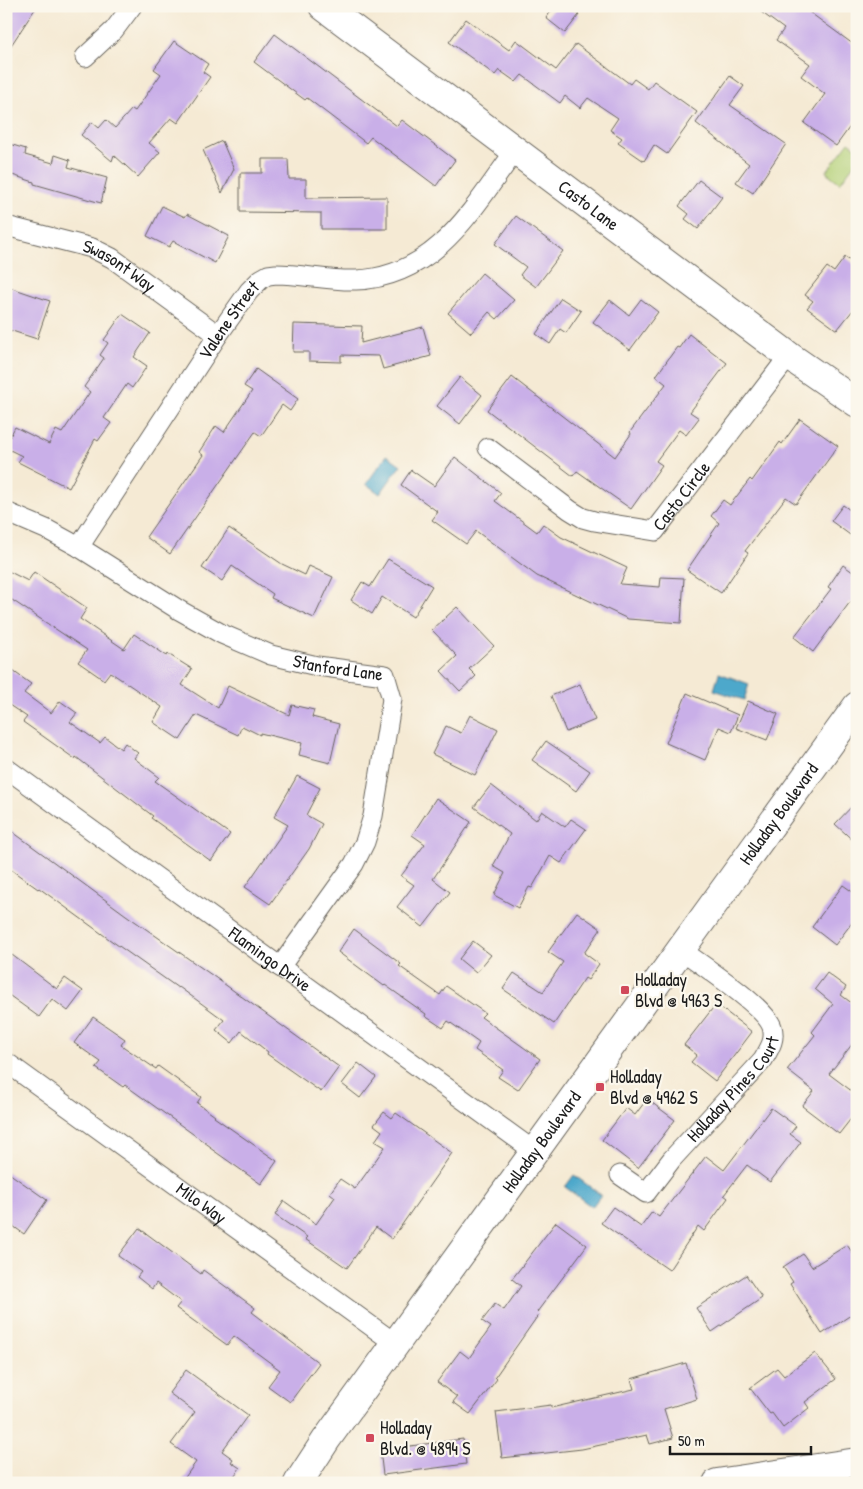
<svg xmlns="http://www.w3.org/2000/svg" width="863" height="1489" viewBox="0 0 863 1489" font-family="'Patrick Hand',sans-serif">
<rect width="100%" height="100%" fill="#fbf7ec"/>
<filter id="ink" filterUnits="userSpaceOnUse"><feTurbulence type="fractalNoise" baseFrequency=".02" numOctaves="2"/><feDisplacementMap in="SourceGraphic" scale="10" xChannelSelector="R" yChannelSelector="G"/><feConvolveMatrix kernelMatrix="1 2 1 2 8 2 1 2 1" color-interpolation-filters="sRGB"/></filter>
<filter id="wash" filterUnits="userSpaceOnUse"><feTurbulence type="fractalNoise" baseFrequency=".0096" numOctaves="4" result="noise"/><feDisplacementMap in="SourceGraphic" scale="20" xChannelSelector="R" yChannelSelector="G"/><feGaussianBlur stdDeviation="1.12" result="paint"/><feColorMatrix in="noise" values="0 0 0 0 0 0 0 0 0 0 0 0 0 0 0 0 0 1.4 0 .05"/><feComposite in="paint" operator="in"/></filter>
<g filter="url(#wash)">
<rect width="100%" height="100%" fill="#f5ead4"/>
<!-- green -->
<polygon fill="#b3d077" stroke="#68764a" points="849,142 857,148 857,160 840,183 826,172"/>
<!-- water -->
<g fill="#4da8cb" stroke="#346274">
<polygon points="387,455 401,465 380,494 366,484"/>
<polygon points="719,673 749,684 744,700 714,690"/>
<polygon points="574,1175 601,1195 592,1207 565,1187"/>
</g>
<g id="blocks">
<!-- building -->
<g fill="#c9afe8">
<polygon points="6,6 37,6 6,53"/>
<polygon points="555,6 568,6 579,15 565,33 546,18"/>
<polygon points="753,6 801,6 857,47 857,117 836,146 804,123 825,94 801,76 810,64 776,40 784,29"/>
<polygon points="466,19 509,50 516,40 556,70 576,44 630,84 634,79 648,89 654,81 697,112 667,154 654,145 644,161 618,143 622,138 610,130 618,118 588,98 580,108 565,96 560,103 522,75 516,82 499,70 495,75 449,42"/>
<polygon points="275,34 397,126 402,120 455,160 436,186 371,137 366,143 307,98 305,100 254,62"/>
<polygon points="174,41 208,64 203,72 210,77 178,123 171,118 149,143 160,152 138,177 114,155 112,161 81,135 92,122 99,128 106,120 115,128 132,109 135,111 161,74 154,69"/>
<polygon points="730,76 744,86 730,105 786,144 753,193 736,182 749,164 696,123"/>
<polygon points="222,141 234,169 222,193 203,150"/>
<polygon points="6,143 26,149 25,155 53,163 55,155 70,160 68,167 107,178 101,203 34,184 34,182 6,173"/>
<polygon points="262,159 288,159 289,179 306,179 306,198 387,197 387,229 321,229 321,213 240,212 240,173 262,173"/>
<polygon points="699,180 722,197 698,229 685,219 689,214 679,206"/>
<polygon points="162,206 185,217 187,214 229,236 215,263 173,241 169,247 147,236"/>
<polygon points="516,216 563,251 536,287 520,275 526,267 495,244"/>
<polygon points="845,257 857,266 857,305 837,330 807,308 813,301 805,295 827,267 834,272"/>
<polygon points="482,273 514,300 497,319 489,312 471,333 448,313"/>
<polygon points="9,287 50,301 37,339 6,329 6,298"/>
<polygon points="561,298 581,311 566,333 560,329 550,344 536,334"/>
<polygon points="641,299 658,312 630,350 593,322 610,300 629,315"/>
<polygon points="122,314 150,333 134,357 147,366 132,388 127,384 104,418 111,423 98,441 95,439 69,488 18,462 22,456 6,448 6,444 15,427 49,444 56,430 62,433 90,392 84,387 104,358 100,355 108,343 104,340"/>
<polygon points="294,324 362,326 361,343 423,327 431,356 383,369 379,356 341,355 341,362 309,361 309,352 293,352"/>
<polygon points="689,334 727,363 690,412 699,418 686,435 679,430 656,461 662,465 631,509 577,471 573,476 487,410 512,377 615,457 631,434 630,432 666,384 656,376 677,347 679,348"/>
<polygon points="256,369 298,399 290,411 282,405 261,436 255,432 170,554 146,537 203,455 199,452 216,426 224,432 252,391 244,386"/>
<polygon points="460,377 482,395 460,424 437,406"/>
<polygon points="800,419 838,446 796,504 786,497 745,551 748,553 721,593 687,570 719,523 711,516 723,500 730,505 750,479 752,481 780,442 782,444"/>
<polygon points="455,457 501,493 495,501 537,532 543,524 561,537 627,568 620,584 660,587 661,577 684,578 681,623 628,619 537,576 476,531 466,544 432,520 438,512 401,485 411,470 434,486"/>
<polygon points="843,505 857,515 857,540 831,521"/>
<polygon points="229,528 282,564 305,575 309,566 333,577 314,618 271,598 273,594 232,566 222,581 202,568"/>
<polygon points="388,559 432,586 413,617 382,597 372,614 351,600 362,582 370,587"/>
<polygon points="843,565 857,575 857,606 850,602 813,652 794,637 831,589 828,587"/>
<polygon points="6,570 28,581 34,572 87,608 80,619 124,649 134,634 167,656 168,654 192,669 182,685 218,708 228,686 289,715 292,705 314,710 312,717 339,724 330,763 299,755 302,743 260,733 260,735 242,726 238,735 196,715 180,740 153,722 162,707 110,672 104,680 78,662 87,650 6,596"/>
<polygon points="457,607 494,646 469,669 476,676 460,691 441,671 457,656 432,630"/>
<polygon points="6,666 31,684 24,693 51,713 60,701 77,713 70,722 100,743 105,737 121,749 125,743 138,753 134,758 159,777 155,781 230,834 211,861 151,818 153,816 76,757 75,759 23,722 27,717 6,703"/>
<polygon points="580,684 595,720 566,732 551,696"/>
<polygon points="687,693 738,715 731,732 719,727 705,760 666,743"/>
<polygon points="748,701 778,714 767,740 736,728"/>
<polygon points="470,715 498,729 475,775 432,754 446,726 461,733"/>
<polygon points="546,741 590,771 576,791 532,760"/>
<polygon points="297,776 320,788 306,815 322,824 309,849 270,904 245,887 288,825 274,817"/>
<polygon points="491,785 536,820 542,811 565,827 571,819 586,829 561,863 550,856 532,888 529,887 518,908 494,895 505,873 493,866 510,834 474,807"/>
<polygon points="436,798 471,822 433,879 450,892 423,927 397,907 414,885 401,876 425,844 412,835"/>
<polygon points="857,801 857,844 835,824"/>
<polygon points="6,827 126,915 216,978 339,1067 321,1092 267,1054 268,1052 241,1031 232,1043 216,1030 224,1020 179,987 178,988 109,939 39,888 38,889 6,866"/>
<polygon points="843,885 857,895 857,916 835,945 812,927"/>
<polygon points="577,912 601,929 584,953 599,964 588,980 585,978 554,1024 503,989 514,973 543,992 563,962 548,952"/>
<polygon points="354,929 401,964 399,966 440,995 446,986 485,1013 481,1017 540,1059 518,1090 498,1077 503,1070 475,1050 479,1043 448,1021 443,1028 425,1016 426,1014 385,985 384,986 338,952"/>
<polygon points="473,941 491,955 476,973 459,959"/>
<polygon points="12,955 57,989 65,978 83,991 68,1011 52,999 39,1017 6,993 6,962"/>
<polygon points="827,973 846,987 841,995 857,1007 857,1038 829,1074 857,1095 857,1111 839,1134 802,1106 814,1091 787,1070 815,1035 812,1032 833,1004 815,989"/>
<polygon points="716,1004 752,1032 715,1081 691,1062 697,1055 684,1045"/>
<polygon points="93,1017 125,1039 121,1045 156,1069 158,1066 201,1097 197,1103 215,1116 214,1117 277,1161 261,1184 210,1148 211,1147 125,1085 123,1087 96,1068 101,1062 74,1043"/>
<polygon points="358,1063 376,1077 360,1098 342,1084"/>
<polygon points="647,1099 675,1120 638,1168 602,1140 626,1108 635,1115"/>
<polygon points="771,1108 796,1126 790,1134 801,1142 770,1182 747,1165 724,1195 728,1198 704,1231 698,1226 669,1270 601,1223 613,1207 641,1227 652,1212 659,1217 706,1156 724,1170"/>
<polygon points="384,1112 392,1118 396,1113 452,1153 392,1239 376,1227 347,1268 305,1239 307,1237 275,1215 284,1201 316,1224 335,1197 330,1193 340,1179 355,1189 385,1147 375,1141 382,1131 374,1125"/>
<polygon points="6,1171 47,1200 24,1234 6,1221"/>
<polygon points="556,1222 587,1245 537,1312 539,1314 495,1377 497,1379 470,1414 453,1402 457,1397 437,1382 460,1351 469,1358 491,1327 482,1321 495,1304 504,1310 521,1286 512,1279"/>
<polygon points="139,1228 201,1274 203,1270 255,1308 252,1312 319,1363 290,1402 268,1386 280,1370 234,1336 227,1345 176,1308 181,1302 156,1283 152,1289 137,1277 141,1272 118,1256"/>
<polygon points="847,1245 857,1259 857,1311 822,1334 790,1284 793,1282 783,1267 803,1254 812,1267"/>
<polygon points="746,1275 762,1298 712,1332 696,1308"/>
<polygon points="815,1353 836,1379 805,1402 809,1408 783,1428 772,1413 770,1414 750,1388 777,1368 784,1376"/>
<polygon points="686,1363 697,1399 664,1409 673,1438 650,1444 647,1435 582,1449 502,1458 496,1412 551,1405 551,1408 634,1389 631,1379"/>
<polygon points="186,1370 248,1415 222,1451 233,1459 231,1462 240,1468 229,1483 181,1483 196,1462 171,1444 195,1412 169,1393"/>
<polygon points="463,1439 466,1464 383,1475 380,1450"/>
</g>
</g>
</g>
<g filter="url(#ink)">
<use href="#blocks" fill-opacity="0" stroke="#68645c" stroke-width="1"/>
<g fill="none" stroke-linecap="round" stroke-linejoin="round">
<defs>
<g id="street">
<polyline points="85,57 114,30 132,6"/>
<path id="s1" d="M 6,226 L 92,248 L 112,258 L 218,335"/>
<path id="s2" d="M 488,448 L 570,510 L 583,518 L 594,521 L 655,531 L 789,356"/>
<path id="s3" d="M 6,512 L 48,530 L 79,547 L 179,610 L 222,634 L 271,655 L 317,666 L 385,675 L 392,699 L 373,816 L 365,842 L 354,864 L 280,967"/>
<path id="s4" d="M 79,547 L 218,335 L 249,291 L 261,279 L 268,275 L 276,274 C 303,274 329,281 356,280 C 436,277 473,208 515,151"/>
<path id="s5" d="M 6,768 L 534,1151"/>
<path id="s6" d="M 6,1062 L 396,1344"/>
<path id="s7" d="M 620,1175 L 646,1193 L 672,1159 L 763,1060 C 769,1049 776,1040 772,1027 C 766,1007 699,963 680,949"/>
</g>
<g id="secondary">
<path id="s8" d="M 323,6 L 789,356 L 857,403"/>
<path id="s9" d="M 298,1483 L 326,1440 L 857,706"/>
<polyline points="717,1483 857,1462"/>
</g>
</defs>
<!-- street casing -->
<use href="#street" stroke="#68645c" stroke-width="21"/>
<!-- secondary casing -->
<use href="#secondary" stroke="#68645c" stroke-width="30"/>
<!-- street -->
<use href="#street" stroke="#fff" stroke-width="19"/>
<!-- secondary -->
<use href="#secondary" stroke="#fff" stroke-width="28"/>
</g>
</g>
<!-- markers -->
<g fill="#d1495b" stroke="#fbf7ec" stroke-width="2">
<rect x="620" y="985" width="10" height="10" rx="2.5"/>
<rect x="595" y="1082" width="10" height="10" rx="2.5"/>
<rect x="365" y="1433" width="10" height="10" rx="2.5"/>
</g>
<g text-anchor="middle" stroke-width="4.5" stroke-linejoin="round" paint-order="stroke">
<!-- street labels -->
<g font-size="18" fill="#1c1c1c" stroke="#fbf7ec">
<text dy="6" stroke="none"><textPath href="#s8" startOffset="332">Casto Lane</textPath></text>
<text dy="6" stroke="none"><textPath href="#s1" startOffset="121">Swasont Way</textPath></text>
<text dy="6" stroke="none"><textPath href="#s4" startOffset="272">Valene Street</textPath></text>
<text dy="6" stroke="none"><textPath href="#s2" startOffset="235">Casto Circle</textPath></text>
<text dy="6" stroke="none"><textPath href="#s3" startOffset="370">Stanford Lane</textPath></text>
<text dy="6" stroke="none"><textPath href="#s9" startOffset="824">Holladay Boulevard</textPath></text>
<text dy="6" stroke="none"><textPath href="#s5" startOffset="326">Flamingo Drive</textPath></text>
<text dy="6" stroke="none"><textPath href="#s7" startOffset="168">Holladay Pines Court</textPath></text>
<text dy="6" stroke="none"><textPath href="#s9" startOffset="419">Holladay Boulevard</textPath></text>
<text dy="6" stroke="none"><textPath href="#s6" startOffset="241">Milo Way</textPath></text>
</g>
<!-- poi labels -->
<g font-size="18" fill="#1c1c1c" stroke="#fbf7ec" text-anchor="start">
<text x="635" y="986">Holladay<tspan x="635" dy="21">Blvd @ 4963 S</tspan></text>
<text x="610" y="1083">Holladay<tspan x="610" dy="21">Blvd @ 4962 S</tspan></text>
<text x="380" y="1434">Holladay<tspan x="380" dy="21">Blvd. @ 4894 S</tspan></text>
</g>
</g>
<!-- margin -->
<rect width="863" height="1489" fill="none" stroke="#fbf7ec" stroke-width="25"/>
<!-- scale -->
<path d="M670 1446v8h141v-8" fill="none" stroke="#1c1c1c" stroke-width="2.5"/>
<text x="678" y="1446" font-size="15" fill="#1c1c1c" stroke="#fbf7ec" stroke-width="4" paint-order="stroke">50 m</text>
</svg>
